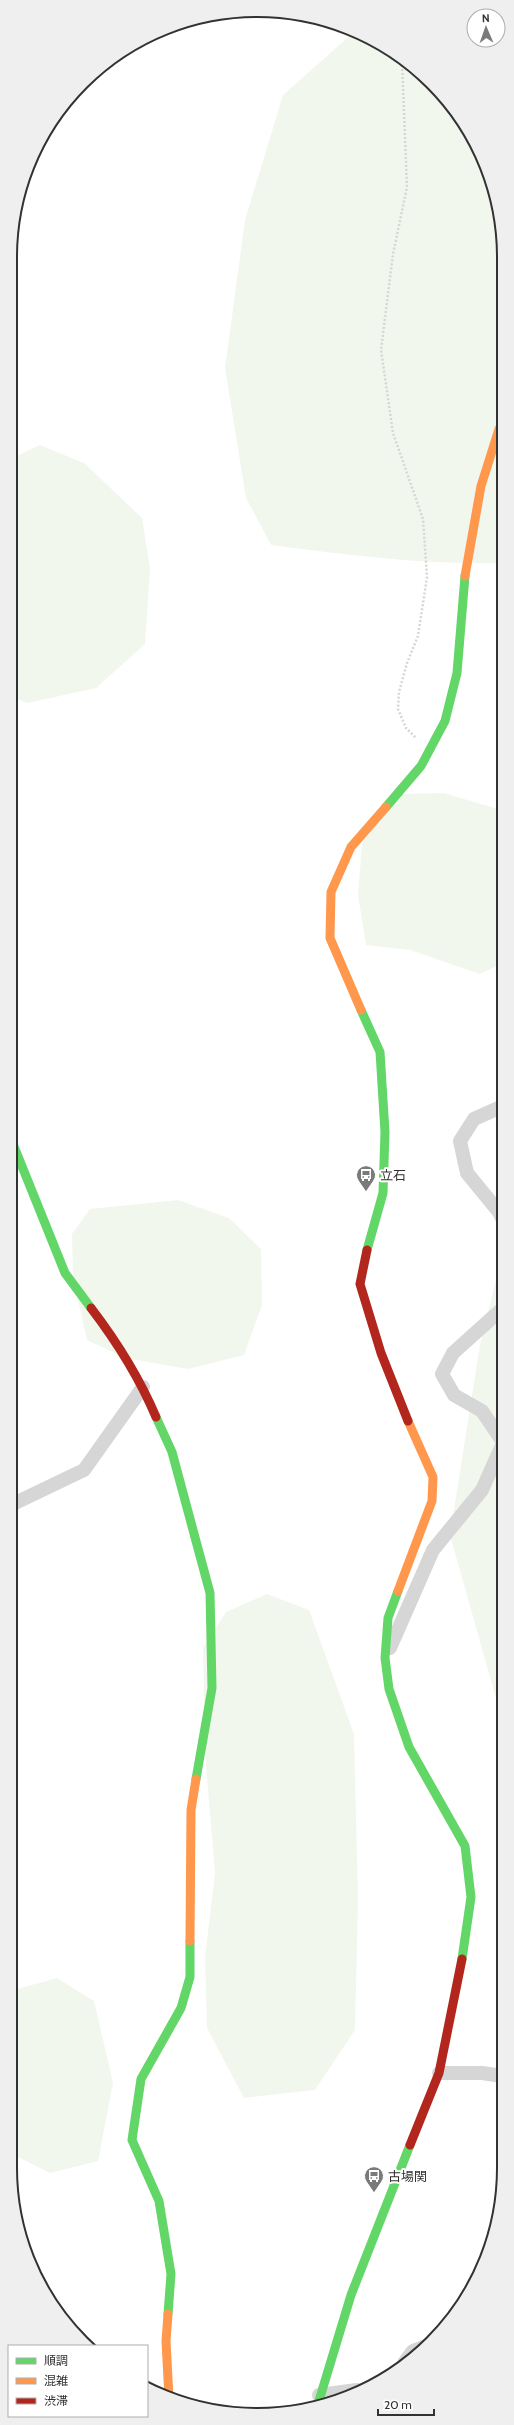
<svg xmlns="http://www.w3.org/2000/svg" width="514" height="2425" viewBox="0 0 514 2425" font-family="Cabin,'Noto Sans JP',sans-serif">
<rect width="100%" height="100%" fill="#fff"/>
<!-- green -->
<g fill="#f2f7ee">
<path d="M 354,32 L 366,35 L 432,83 L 479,148 L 503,241 L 503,566 L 502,563 C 425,565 347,555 271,545 L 246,498 L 225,368 L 245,220 L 283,95 Z"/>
<polygon points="40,445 84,463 142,518 150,568 145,644 96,688 28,703 12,697 12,458"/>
<polygon points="444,793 501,810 503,816 503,963 480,974 410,950 366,945 358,895 363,832 394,794"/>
<polygon points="178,1200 229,1218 261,1249 262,1305 244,1355 188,1369 125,1358 87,1340 73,1278 72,1234 90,1209"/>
<polygon points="503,1251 502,1703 495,1695 450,1535 480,1345"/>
<polygon points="267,1594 309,1610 354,1734 358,1899 355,2030 315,2090 244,2098 207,2028 205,1957 215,1873 206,1767 203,1648 226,1612"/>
<polygon points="57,1978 94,2001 113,2083 98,2161 50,2173 10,2153 10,1991"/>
</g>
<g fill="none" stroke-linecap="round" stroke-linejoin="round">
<!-- path -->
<polyline stroke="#d6d6d6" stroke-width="2.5" stroke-dasharray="2 2" stroke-linecap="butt" points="402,61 407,187 393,254 381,350 393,433 423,519 427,577 418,636 407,663 399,692 398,709 406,728 416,738"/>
<!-- street -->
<g stroke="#d6d6d6" stroke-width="14">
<polyline points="503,1220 499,1212 467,1173 460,1141 474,1119 503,1106"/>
<polyline points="503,1442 482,1411 454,1395 442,1374 453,1353 503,1308"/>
<polyline points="11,1505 84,1470 143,1387"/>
<polyline points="390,1648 433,1550 482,1490 503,1443"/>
<polyline points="439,2073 482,2073 502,2076"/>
<polyline points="404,2363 413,2351 426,2346"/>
<polyline points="319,2395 357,2390"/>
</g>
<!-- fast -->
<g stroke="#63d668" stroke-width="9">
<polyline points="386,807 421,766 445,721 457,673 465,576"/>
<polyline points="361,1010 380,1052 385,1132 383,1193 367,1250"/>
<polyline points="11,1139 65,1273 91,1308"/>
<polyline points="156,1417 172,1452 210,1593 212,1688 196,1779"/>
<polyline points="398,1591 388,1618 385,1658 389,1689 409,1747 465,1846 471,1897 462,1959"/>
<polyline points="168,2314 171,2274 159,2201 132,2140 141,2079 181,2008 190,1977 190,1941"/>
<polyline points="318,2404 351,2295 410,2145"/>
</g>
<!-- slow -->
<g stroke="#ff974d" stroke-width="9">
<polyline points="465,576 481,486 499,429 503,423"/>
<polyline points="361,1010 330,938 331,892 351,847 386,807"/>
<polyline points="398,1591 432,1501 433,1477 408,1421"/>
<polyline points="190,1941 191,1810 196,1779"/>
<polyline points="168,2314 166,2341 169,2398"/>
</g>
<!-- jam -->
<g stroke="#b3261e" stroke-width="9">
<polyline points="367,1250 360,1284 381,1353 408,1421"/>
<path d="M 91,1308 C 117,1342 139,1377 156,1417"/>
<polyline points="410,2145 439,2073 462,1959"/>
</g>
</g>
<!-- icons -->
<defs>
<symbol id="bus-pin" viewBox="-11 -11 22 30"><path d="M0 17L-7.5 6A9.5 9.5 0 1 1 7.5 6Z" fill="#7a7a7a" stroke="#fff"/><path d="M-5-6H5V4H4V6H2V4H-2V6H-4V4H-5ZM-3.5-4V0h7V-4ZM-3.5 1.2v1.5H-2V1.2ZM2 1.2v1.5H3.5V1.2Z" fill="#fff"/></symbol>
</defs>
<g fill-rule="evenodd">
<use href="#bus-pin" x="355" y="1164" width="22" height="30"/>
<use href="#bus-pin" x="363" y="2165" width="22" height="30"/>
</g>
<g text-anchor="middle" stroke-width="4" stroke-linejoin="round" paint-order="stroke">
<!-- poi labels -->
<g font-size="13" fill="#323232" stroke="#fff" text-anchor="start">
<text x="380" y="1180">立石</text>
<text x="388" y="2181">古場関</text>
</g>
</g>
<!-- crop -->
<path d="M0 0H514V2425H0ZM257 17H257A240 240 0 0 1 497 257V2168A240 240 0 0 1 257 2408H257A240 240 0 0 1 17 2168V257A240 240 0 0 1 257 17Z" fill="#efefef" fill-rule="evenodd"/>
<path fill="none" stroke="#323232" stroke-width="2" d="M257 17H257A240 240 0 0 1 497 257V2168A240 240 0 0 1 257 2408H257A240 240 0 0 1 17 2168V257A240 240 0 0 1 257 17Z"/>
<!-- legend -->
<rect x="8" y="2345" width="140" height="72" fill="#ffffff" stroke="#adadad"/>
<rect x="16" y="2358" width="20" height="6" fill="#63d668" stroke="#adadad"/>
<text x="44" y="2365" font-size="12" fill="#323232">順調</text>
<rect x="16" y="2378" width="20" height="6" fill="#ff974d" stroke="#adadad"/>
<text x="44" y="2385" font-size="12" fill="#323232">混雑</text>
<rect x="16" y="2398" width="20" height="6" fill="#b3261e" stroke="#adadad"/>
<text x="44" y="2405" font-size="12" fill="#323232">渋滞</text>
<!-- north arrow -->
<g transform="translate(486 28) rotate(358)"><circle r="19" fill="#ffffff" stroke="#adadad"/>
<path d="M0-3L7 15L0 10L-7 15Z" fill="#7a7a7a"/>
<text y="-6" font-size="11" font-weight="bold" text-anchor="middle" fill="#323232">N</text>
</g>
<!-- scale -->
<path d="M378 2409v6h56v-6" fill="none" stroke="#323232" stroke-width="2"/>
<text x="384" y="2409" font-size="12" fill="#323232" stroke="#ffffff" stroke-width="3" paint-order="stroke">20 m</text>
</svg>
